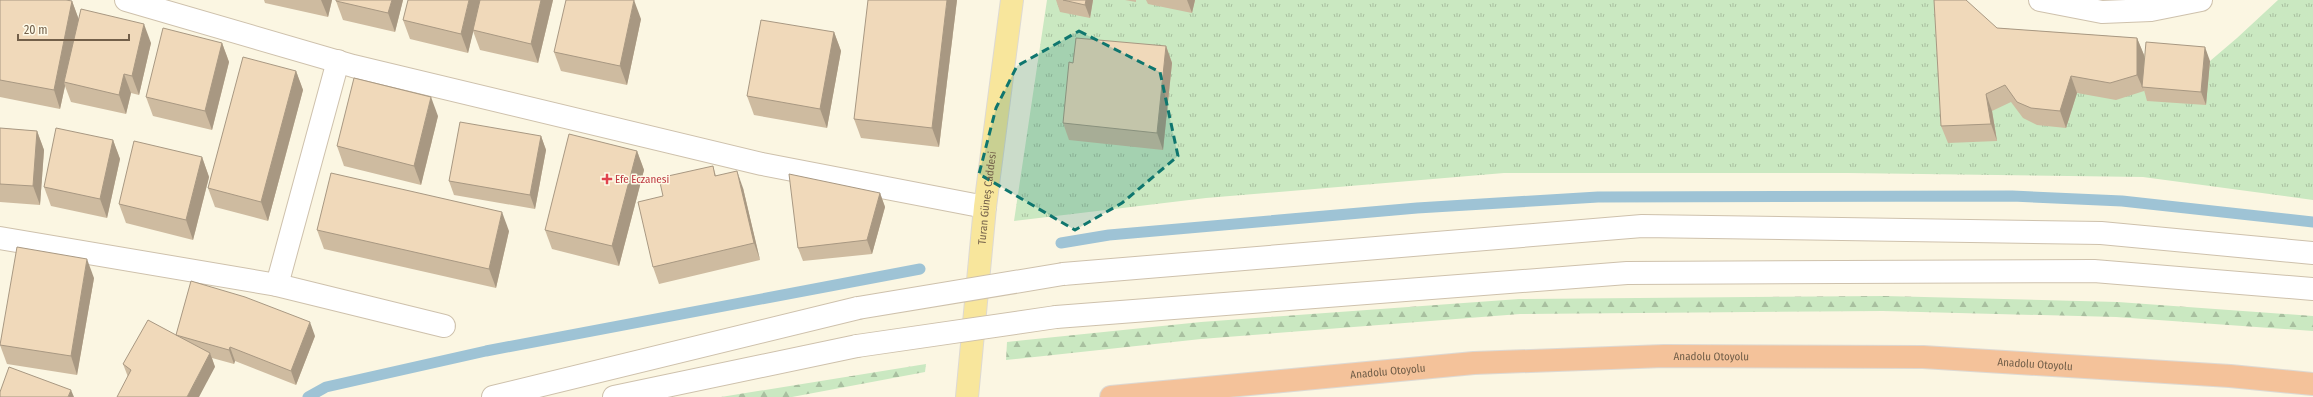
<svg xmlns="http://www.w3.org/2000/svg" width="2313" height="397" viewBox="0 0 2313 397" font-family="'Fira Sans Condensed',sans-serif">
<defs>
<pattern id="grass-tufts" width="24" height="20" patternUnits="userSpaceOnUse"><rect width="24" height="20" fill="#cae8c1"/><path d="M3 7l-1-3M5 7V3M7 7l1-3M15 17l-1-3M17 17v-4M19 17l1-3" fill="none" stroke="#a8bf9f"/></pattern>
<pattern id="forest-firs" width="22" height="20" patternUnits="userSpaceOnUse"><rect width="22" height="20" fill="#cae8c1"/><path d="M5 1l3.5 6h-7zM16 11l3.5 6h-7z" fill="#a8bf9f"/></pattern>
</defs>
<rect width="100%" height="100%" fill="#fbf6e2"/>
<!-- grass -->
<polygon fill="url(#grass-tufts)" points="1047,0 1954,0 2003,45 2210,61 2237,38 2278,0 2313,0 2313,200 2143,177 1848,173 1504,173 1206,198 1014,221"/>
<!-- forest -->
<g fill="url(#forest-firs)">
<polygon points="1884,296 2118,302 2313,316 2313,331 2116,317 1883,311 1520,314 1201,339 1006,360 1007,342 1201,322 1519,299"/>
<polygon points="926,364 925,372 792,397 721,397"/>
</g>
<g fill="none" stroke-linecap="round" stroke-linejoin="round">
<!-- stream -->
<g stroke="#9ec3d5" stroke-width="11">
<polyline points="1061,243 1109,235 1417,208 1598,197 2012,196 2122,201 2313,222"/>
<polyline points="308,397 326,387 486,351 920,269"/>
</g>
<defs>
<g id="minor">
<polyline points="126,0 353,66 762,164 985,207"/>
<polyline points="2040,0 2102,12 2151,10 2201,0"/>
<polyline points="0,238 277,285 338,61"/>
<polyline points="277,285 444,326"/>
</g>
<g id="tertiary">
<polyline points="1063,274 1642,226 2101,233 2313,253"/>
<polyline points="1056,317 1627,273 2094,271 2313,289"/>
<polyline points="493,397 858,308"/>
<polyline points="614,397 857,346"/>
</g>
<g id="primary">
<path id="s1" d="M 967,397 L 985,207 L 1012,0"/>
</g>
<g id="motorway">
<path id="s2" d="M 1111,397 L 1474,363 L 1664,356 L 1923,357 L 2230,376 L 2313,384"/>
</g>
</defs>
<!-- minor casing -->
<use href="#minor" stroke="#cec1ac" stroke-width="24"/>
<!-- tertiary casing -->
<use href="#tertiary" stroke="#cec1ac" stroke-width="24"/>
<!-- primary casing -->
<use href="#primary" stroke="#ddd9d3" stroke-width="24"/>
<!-- motorway casing -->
<use href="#motorway" stroke="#ddd9d3" stroke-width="24"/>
<!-- minor -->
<use href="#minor" stroke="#fff" stroke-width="22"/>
<!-- tertiary -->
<use href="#tertiary" stroke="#fff" stroke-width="22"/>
<!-- primary -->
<use href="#primary" stroke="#f8e69c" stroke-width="22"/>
<!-- motorway -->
<use href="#motorway" stroke="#f4c29a" stroke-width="22"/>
<defs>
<g id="tertiary-bridge">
<polyline points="858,308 1063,274"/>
<polyline points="857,346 1056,317"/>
</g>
</defs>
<!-- tertiary-bridge casing -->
<use href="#tertiary-bridge" stroke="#cec1ac" stroke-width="24" stroke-linecap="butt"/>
<!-- tertiary-bridge -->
<use href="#tertiary-bridge" stroke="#fff" stroke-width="22"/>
</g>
<!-- wall -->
<g fill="#cebba0">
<polygon points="0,0 72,1 79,20 151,43 139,95 131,93 126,114 71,102 65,86 60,109 0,97"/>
<polygon points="264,0 332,0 328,17 265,3"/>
<polygon points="403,0 395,32 343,20 336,1"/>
<polygon points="553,0 538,63 480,50 473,31 468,53 410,39 403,20"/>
<polygon points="957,0 939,147 861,138 854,119"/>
<polygon points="1056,0 1093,0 1090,18 1060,12"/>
<polygon points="1125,0 1136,0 1136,2"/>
<polygon points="1146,0 1195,0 1192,13 1148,4"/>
<polygon points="641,19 627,85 561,71 554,52"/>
<polygon points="1997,28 2137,38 2144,55 2144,73 2210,61 2206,105 2147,101 2144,90 2144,91 2116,100 2077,93 2066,128 2037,125 2023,118 2011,102 1992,111 1997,141 1948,143 1941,126"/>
<polygon points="834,32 841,51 827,128 754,115 747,96"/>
<polygon points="222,43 229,62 212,130 153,116 146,97"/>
<polygon points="1166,46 1172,63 1163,150 1069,140 1063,123"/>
<polygon points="296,71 303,90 268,221 215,207 208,188"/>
<polygon points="438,116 421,185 344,166 337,146"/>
<polygon points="0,128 37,131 44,150 40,205 0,202"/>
<polygon points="541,136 546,150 535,209 454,195 449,181"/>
<polygon points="113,140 120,159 107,218 51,206 44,187"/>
<polygon points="637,151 644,170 619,266 552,249 545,230"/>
<polygon points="202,157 209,177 193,240 126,223 119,204"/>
<polygon points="713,166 716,176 743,188 760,260 659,284 653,267 663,196"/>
<polygon points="880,193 885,207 872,254 803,261 798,248"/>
<polygon points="317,230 509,231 496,288 324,249"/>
<polygon points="94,278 77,375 7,364 0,345"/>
<polygon points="176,335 315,336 296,385 235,361 234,364 212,358 215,367 128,377 123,364"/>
</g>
<!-- shaded-wall -->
<g fill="#a89882">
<polygon points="321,0 332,0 328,17"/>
<polygon points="392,0 403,0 395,32 388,13"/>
<polygon points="469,0 481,0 468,53 461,34"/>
<polygon points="541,0 553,0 538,63 531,44"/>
<polygon points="634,0 641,19 627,85 620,66"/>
<polygon points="947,0 957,0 939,147 932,128"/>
<polygon points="1086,0 1093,0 1090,18 1085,5"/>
<polygon points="1187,0 1195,0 1192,13"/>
<polygon points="72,1 79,20 64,82 65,86 60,109 54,90"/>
<polygon points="144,24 151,43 139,95 132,76"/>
<polygon points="834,32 841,51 827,128 820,109"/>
<polygon points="2137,38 2144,55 2144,87 2142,87 2144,91 2137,75"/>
<polygon points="222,43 229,62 212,130 205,111"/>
<polygon points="1166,46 1172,63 1163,150 1157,133"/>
<polygon points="2205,47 2210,61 2206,105 2201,92"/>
<polygon points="296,71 303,90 268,221 261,202"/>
<polygon points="124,74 131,93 126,114 119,95"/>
<polygon points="2071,76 2077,93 2066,128 2060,111"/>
<polygon points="1986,94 1992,111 1997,141 1991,124"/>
<polygon points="431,97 438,116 421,185 414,166"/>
<polygon points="37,131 44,150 40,205 33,186"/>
<polygon points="541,136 546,150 535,209 530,195"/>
<polygon points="113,140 120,159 107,218 100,199"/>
<polygon points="637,151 644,170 619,266 612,246"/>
<polygon points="202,157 209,177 193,240 186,220"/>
<polygon points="737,171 743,188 760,260 754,243"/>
<polygon points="880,193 885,207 872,254 867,240"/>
<polygon points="502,212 509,231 496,288 489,269"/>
<polygon points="87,259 94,278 77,375 71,356"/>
<polygon points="310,322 315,336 296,385 291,371"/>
<polygon points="230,347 235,361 234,364 229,350"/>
<polygon points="210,353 215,367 199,397 187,397"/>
<polygon points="71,390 74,397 68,397"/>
</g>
<!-- building -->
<g fill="#f0d9ba" stroke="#a89882">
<polygon points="0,0 66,0 72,1 54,90 0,80"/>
<polygon points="336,0 392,0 388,13 336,1"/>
<polygon points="408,0 469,0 461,34 403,20"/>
<polygon points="480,0 541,0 531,44 473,30"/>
<polygon points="566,0 634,0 620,66 554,52"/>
<polygon points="868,0 947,0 932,128 854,119"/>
<polygon points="1063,0 1086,0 1085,5"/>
<polygon points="1934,0 1966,0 1997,28 2137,38 2137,75 2110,83 2071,76 2060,111 2031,108 2017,102 2005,85 1986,94 1991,124 1941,126"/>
<polygon points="81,9 144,24 132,76 124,74 119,95 64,82"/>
<polygon points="761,20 834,32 820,109 747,96"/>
<polygon points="163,28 222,43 205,111 146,97"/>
<polygon points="1076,38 1166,46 1157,133 1063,123 1069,62 1073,63"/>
<polygon points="2146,42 2205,47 2201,92 2142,87"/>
<polygon points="243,57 296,71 261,202 208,188"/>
<polygon points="354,78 431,97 414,166 337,146"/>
<polygon points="460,122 541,136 530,195 449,181"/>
<polygon points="0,128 37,131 33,186 0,184"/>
<polygon points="56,128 113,140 100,199 44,187"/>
<polygon points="569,134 637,151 612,246 545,230"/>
<polygon points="134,141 202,157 186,220 119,204"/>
<polygon points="713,166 715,176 737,171 754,243 653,267 638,202 663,196 659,178"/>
<polygon points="331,173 502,212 489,269 317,230"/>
<polygon points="789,174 880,193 867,240 798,248"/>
<polygon points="17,247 87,259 71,356 0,345"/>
<polygon points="191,281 245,297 310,322 291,371 230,347 229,350 176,335 210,353 187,397 117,397 131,370 123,364 148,320 176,335"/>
<polygon points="9,367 71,390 68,397 0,397 0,392"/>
</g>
<!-- marked area -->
<path fill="#0f766e" fill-opacity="0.2" stroke="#0f766e" stroke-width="3" stroke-dasharray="8 5" stroke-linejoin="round" d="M 1079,31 L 1160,72 L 1178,156 L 1122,203 L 1075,230 L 979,174 L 996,108 L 1017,66 Z"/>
<!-- markers -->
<path fill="#e0444e" stroke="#fefae8" stroke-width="1.5" d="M605 173h4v4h4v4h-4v4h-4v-4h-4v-4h4z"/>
<g text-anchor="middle" stroke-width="3" stroke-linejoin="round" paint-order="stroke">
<!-- health labels -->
<g font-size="11" fill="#be3a42" stroke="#fefae8" text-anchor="start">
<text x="615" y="183">Efe Eczanesi</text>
</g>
<!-- street labels -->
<g font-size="11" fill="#725f49" stroke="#fefae8">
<text dy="4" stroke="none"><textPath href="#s1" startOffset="200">Turan Güneş Caddesi</textPath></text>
<text dy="4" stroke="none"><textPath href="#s2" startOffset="602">Anadolu Otoyolu</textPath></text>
<text dy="4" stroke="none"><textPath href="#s2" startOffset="926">Anadolu Otoyolu</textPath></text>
<text dy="4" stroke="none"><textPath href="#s2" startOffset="278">Anadolu Otoyolu</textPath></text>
</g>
</g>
<!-- scale -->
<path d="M18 34v6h111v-6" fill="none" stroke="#725f49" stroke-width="2"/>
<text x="24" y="34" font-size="12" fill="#725f49" stroke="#fefae8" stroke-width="3" paint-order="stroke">20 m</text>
</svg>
